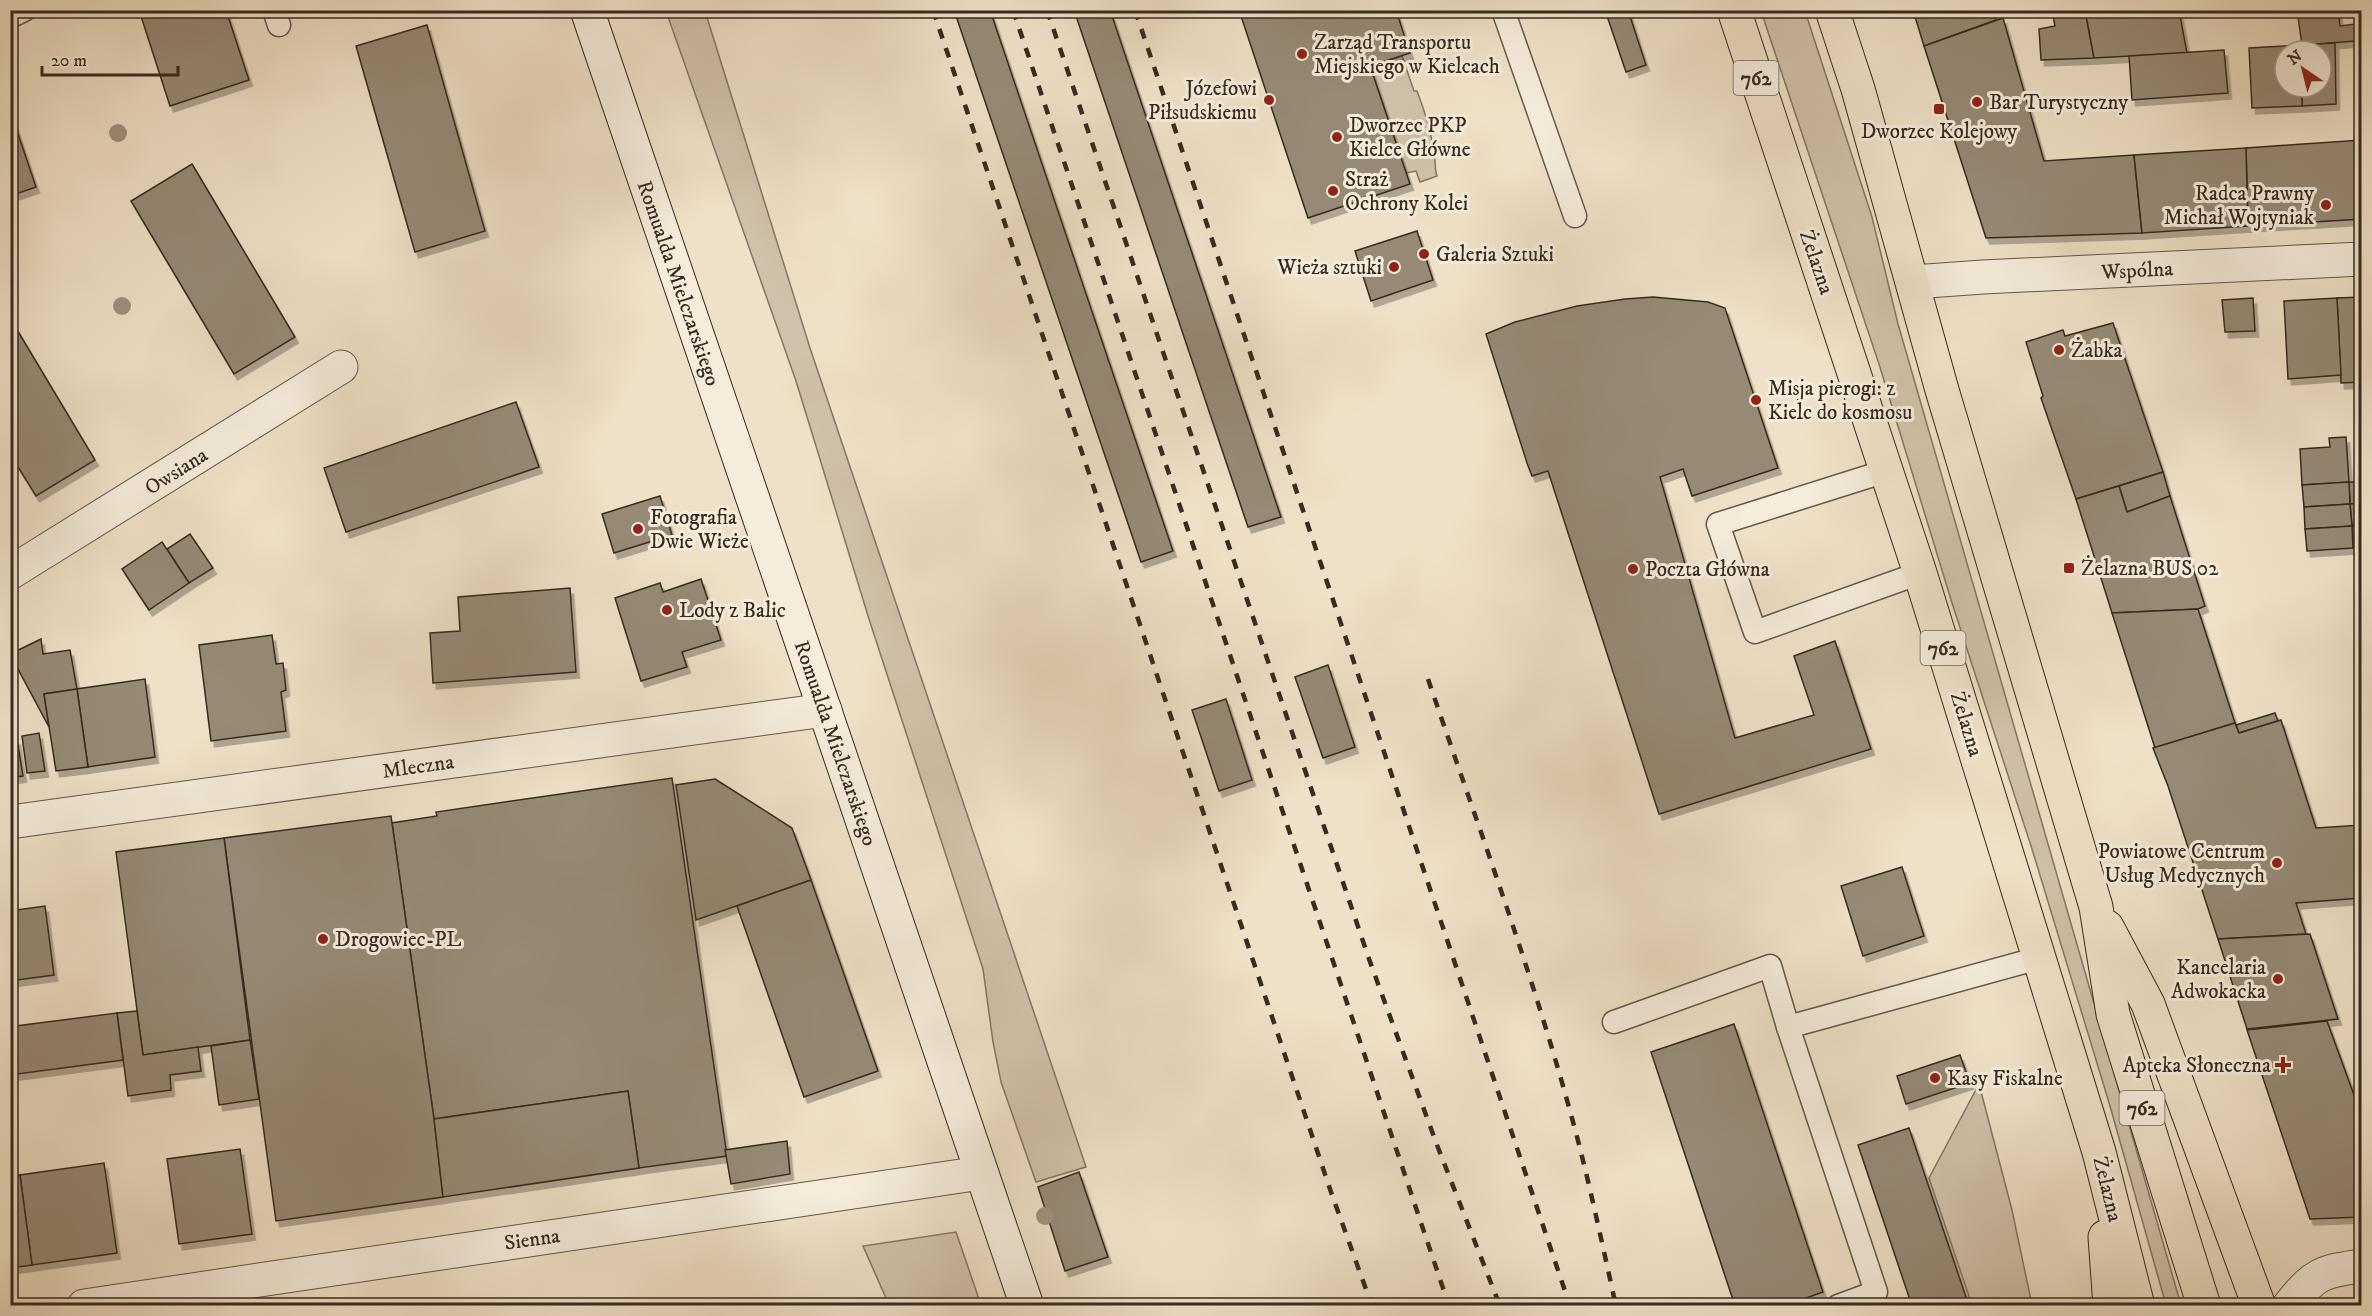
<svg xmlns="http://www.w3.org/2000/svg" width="2372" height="1316" viewBox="0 0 2372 1316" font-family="'IM FELL DW Pica',serif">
<defs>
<filter id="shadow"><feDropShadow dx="3.5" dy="6" stdDeviation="0" flood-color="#0004"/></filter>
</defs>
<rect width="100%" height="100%" fill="#efe1c7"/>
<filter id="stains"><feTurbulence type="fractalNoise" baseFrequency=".00333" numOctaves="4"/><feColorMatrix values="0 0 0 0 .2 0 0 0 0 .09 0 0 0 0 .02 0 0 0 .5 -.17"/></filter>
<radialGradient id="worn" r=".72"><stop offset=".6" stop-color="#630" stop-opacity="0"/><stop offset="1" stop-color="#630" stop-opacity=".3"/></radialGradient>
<!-- green -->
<g fill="#d0c2aa" stroke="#837664" stroke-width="1.5">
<polygon points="666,11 705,11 810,348 1086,1167 1036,1182 1001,1082 993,1042 983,969 869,619 796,381"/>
<polygon points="1761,11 1805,11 1872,217 1898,324 2181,1305 2166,1305 2110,1106 2032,849 1952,603 1879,364"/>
<path d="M 1402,56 L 1414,91 L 1417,91 C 1424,109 1431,132 1434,152 C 1436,160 1434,167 1437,176 L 1420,182 L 1416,171 L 1406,173 L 1370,66 Z"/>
<polygon points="1979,1084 2012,1210 2032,1305 1972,1305 1929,1178"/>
<polygon points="956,1232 981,1305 889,1305 863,1246"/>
</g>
<!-- building -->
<g fill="#968a76" stroke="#362b1f" stroke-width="1.5" filter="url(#shadow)">
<polygon points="139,10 226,10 249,80 170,106"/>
<polygon points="954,10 990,10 1173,551 1141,562"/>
<polygon points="1074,10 1110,10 1281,517 1248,527"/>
<polygon points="1239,10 1396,10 1410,53 1370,66 1410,184 1308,218"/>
<polygon points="1605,10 1628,10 1646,65 1626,72"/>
<polygon points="1913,10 1993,10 1996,20 1924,46"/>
<polygon points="2052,10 2085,10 2094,58 2041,60 2039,29 2055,26"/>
<polygon points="2085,10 2179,10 2187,53 2094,58"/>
<polygon points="2297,10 2338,10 2340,26 2355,24 2356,41 2302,45"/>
<polygon points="2003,18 2044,161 2134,155 2142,233 1986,238 1924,46"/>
<polygon points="427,25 485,231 415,252 356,46"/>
<polygon points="2335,43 2336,104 2302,106 2302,87 2321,87 2321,51 2302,51 2302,45"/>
<polygon points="2302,45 2302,51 2285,51 2285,87 2302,87 2302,106 2252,108 2249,48"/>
<polygon points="2224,50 2228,93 2132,100 2129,56"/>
<polygon points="10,110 36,187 10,196"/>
<polygon points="2362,140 2362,219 2248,226 2246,148"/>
<polygon points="2246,148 2248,226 2142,233 2134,155"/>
<polygon points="192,164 295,337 234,374 131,201"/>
<polygon points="1417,231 1433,280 1371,301 1355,251"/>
<polygon points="1653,297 1708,302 1725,308 1778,468 1692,496 1683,469 1660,477 1735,738 1814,715 1794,656 1835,641 1871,749 1659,814 1548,471 1532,476 1527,463 1486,334 1515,322 1577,306 1625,299"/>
<polygon points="2362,297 2362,382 2341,383 2337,298"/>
<polygon points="2253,298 2255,331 2225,332 2222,300"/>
<polygon points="2337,298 2341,375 2288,379 2284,301"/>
<polygon points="10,318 95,460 36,496 10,454"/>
<polygon points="2113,323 2163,472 2076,499 2041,398 2043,396 2026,342 2063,330 2065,336"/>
<polygon points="516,402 539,467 346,532 324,468"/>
<polygon points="2346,437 2349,482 2302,485 2300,449 2330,447 2329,438"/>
<polygon points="2163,472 2170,496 2127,512 2119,486"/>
<polygon points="2349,482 2362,482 2362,503 2350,504"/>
<polygon points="2349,482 2350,504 2304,507 2302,485"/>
<polygon points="2119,486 2127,512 2170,496 2205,606 2198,609 2112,613 2076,499"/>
<polygon points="660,496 672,535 614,553 602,514"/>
<polygon points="2362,503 2362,526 2352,526 2350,504"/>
<polygon points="2350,504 2352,526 2305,529 2304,507"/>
<polygon points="2352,526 2362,526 2362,548 2353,548"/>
<polygon points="2352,526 2353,548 2307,551 2305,529"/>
<polygon points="190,534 213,568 189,583 167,549"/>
<polygon points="162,542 189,583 149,610 122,569"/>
<polygon points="701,579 721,640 682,652 687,667 641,681 615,598 660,583 663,592"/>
<polygon points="570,588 576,672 433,683 430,633 460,631 458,597"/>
<polygon points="2198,609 2235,723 2155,748 2112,613"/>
<polygon points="272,635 276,664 283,663 286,690 281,692 286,731 211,741 199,645"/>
<polygon points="41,639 43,654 70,650 77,689 44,694 49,727 10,654"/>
<polygon points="1328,665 1355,747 1323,758 1295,677"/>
<polygon points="145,679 155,757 88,767 77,689"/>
<polygon points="77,689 88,767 56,771 44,694"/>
<polygon points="1226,699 1252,780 1219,791 1192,710"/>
<polygon points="2275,713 2278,721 2239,733 2236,725"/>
<polygon points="2281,720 2316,828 2362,825 2362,898 2296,903 2306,934 2218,939 2168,786 2153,748 2235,723 2239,733"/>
<polygon points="39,733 45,771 27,773 22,736"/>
<polygon points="17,739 23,776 10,778 10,740"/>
<polygon points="672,778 727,1156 639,1168 628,1091 434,1119 392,823 437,816 436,812"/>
<polygon points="715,779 792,828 811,880 696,920 676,785"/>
<polygon points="391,816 434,1119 443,1197 276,1221 224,838"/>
<polygon points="224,838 250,1040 143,1055 116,852"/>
<polygon points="1902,867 1924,936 1863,956 1841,886"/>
<polygon points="811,880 878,1071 804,1097 737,906"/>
<polygon points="45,906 54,975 10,981 10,911"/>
<polygon points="2310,934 2338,1019 2247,1029 2218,939"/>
<polygon points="137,1011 143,1055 198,1047 201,1071 170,1075 171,1090 128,1096 117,1013"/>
<polygon points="117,1013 123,1060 10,1075 10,1036 17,1035 16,1026"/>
<polygon points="2327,1021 2362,1117 2362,1217 2310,1219 2247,1030"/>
<polygon points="1734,1024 1823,1292 1784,1306 1735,1306 1651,1052"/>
<polygon points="250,1040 259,1099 219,1105 211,1046"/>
<polygon points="1960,1055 1970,1083 1906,1104 1897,1076"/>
<polygon points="628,1091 639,1168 443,1197 434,1119"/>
<polygon points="1909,1128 1969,1306 1912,1306 1858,1145"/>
<polygon points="787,1141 790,1174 731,1184 725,1150"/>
<polygon points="240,1149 252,1234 179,1244 167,1159"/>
<polygon points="104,1163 117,1253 32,1265 20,1175"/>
<polygon points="1079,1172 1108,1257 1065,1271 1038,1187"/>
<polygon points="20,1175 32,1265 10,1268 10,1177"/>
</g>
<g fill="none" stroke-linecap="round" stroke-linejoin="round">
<defs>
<g id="lane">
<polyline points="274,10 279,25"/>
<polyline points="1503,10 1575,216"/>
<polyline points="10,17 24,10"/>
<polyline points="1886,471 1718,524 1755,632 1920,573"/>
<polyline points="1614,1022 1770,966 1788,1027 2039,958"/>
<polyline points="1788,1027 1876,1292 1838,1306"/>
</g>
<g id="street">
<polyline points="1913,282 1983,277 2362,259"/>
<polyline points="10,573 341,367"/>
<polyline points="10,822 825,710"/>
<polyline points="84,1306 981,1173"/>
<path d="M 2289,1306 C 2314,1274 2322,1271 2362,1266"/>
</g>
<polyline id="secondary" points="587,10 1027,1306"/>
<g id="primary">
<polyline points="1734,10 1920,573 2099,1152 2138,1306"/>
<polyline points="1832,10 1858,89 1942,390 2096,907 2113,1014 2204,1306"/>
<polyline points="2107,927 2148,1004 2259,1306"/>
<polyline points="2105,1237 2110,1306"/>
</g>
</defs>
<!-- lane casing -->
<use href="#lane" stroke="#645849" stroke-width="25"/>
<!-- street casing -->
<use href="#street" stroke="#645849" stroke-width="35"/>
<!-- secondary casing -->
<use href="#secondary" stroke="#362b1f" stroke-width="35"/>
<!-- primary casing -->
<use href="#primary" stroke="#362b1f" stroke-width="35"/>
<!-- lane -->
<use href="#lane" stroke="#f5ecdb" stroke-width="22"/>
<!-- street -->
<use href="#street" stroke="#f5ecdb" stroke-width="33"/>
<!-- secondary -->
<use href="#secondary" stroke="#f5ecdb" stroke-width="33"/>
<!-- primary -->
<use href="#primary" stroke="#efe1c7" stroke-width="33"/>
<!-- rail -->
<g stroke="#362b1f" stroke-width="4.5" stroke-dasharray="10 10" stroke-linecap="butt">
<polyline points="933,10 1331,1192 1372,1306"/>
<polyline points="1013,10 1449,1306"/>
<polyline points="1047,10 1369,959 1437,1145 1500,1306"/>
<polyline points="1135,10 1570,1306"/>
<path d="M 1428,679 C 1479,829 1535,979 1576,1133 C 1591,1190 1603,1248 1616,1306"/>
</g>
</g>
<!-- trees -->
<g fill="#9e927e">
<circle cx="118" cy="133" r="9"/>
<circle cx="122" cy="306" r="9"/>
<circle cx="1045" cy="1216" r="9"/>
</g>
<!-- markers -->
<g fill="#8f2418" stroke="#f5ecdb" stroke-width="2">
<circle cx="1302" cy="54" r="6"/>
<circle cx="1269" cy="100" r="6"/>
<circle cx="1977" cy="102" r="6"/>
<rect x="1933" y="103" width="12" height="12" rx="3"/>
<circle cx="1337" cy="137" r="6"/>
<circle cx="1333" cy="191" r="6"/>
<circle cx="2326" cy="205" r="6"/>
<circle cx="1424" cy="254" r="6"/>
<circle cx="1394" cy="267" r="6"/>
<circle cx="2059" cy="350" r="6"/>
<circle cx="1756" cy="400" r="6"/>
<circle cx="638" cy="529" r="6"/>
<rect x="2063" y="562" width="12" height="12" rx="3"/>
<circle cx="1633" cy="569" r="6"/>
<circle cx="667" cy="610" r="6"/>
<circle cx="2277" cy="863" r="6"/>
<circle cx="323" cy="939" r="6"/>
<circle cx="2278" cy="979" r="6"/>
<path d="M2280 1056h6v6h6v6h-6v6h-6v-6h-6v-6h6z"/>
<circle cx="1935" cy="1078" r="6"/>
</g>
<g text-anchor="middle" stroke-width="6" stroke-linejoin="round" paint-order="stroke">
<!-- shield labels -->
<g fill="#f5ecdb" stroke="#6f6557" stroke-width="1.5">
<rect x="1733.5" y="61" width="45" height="34" rx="4.5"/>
<rect x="1920.5" y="631" width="45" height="34" rx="4.5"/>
<rect x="2119.5" y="1091" width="45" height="34" rx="4.5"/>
</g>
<g font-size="20" font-weight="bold" fill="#362b1f">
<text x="1756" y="85">762</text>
<text x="1943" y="655">762</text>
<text x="2142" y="1115">762</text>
</g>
<!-- poi labels -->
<g font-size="21" fill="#362b1f" stroke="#f5ecdb" text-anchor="start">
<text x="1314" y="49">Zarząd Transportu<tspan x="1314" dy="24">Miejskiego w Kielcach</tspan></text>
<text x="1257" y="95" text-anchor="end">Józefowi<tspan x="1257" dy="24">Piłsudskiemu</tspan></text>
<text x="1989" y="109">Bar Turystyczny</text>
<text x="1349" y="132">Dworzec PKP<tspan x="1349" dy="24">Kielce Główne</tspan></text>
<text x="1939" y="138" text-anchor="middle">Dworzec Kolejowy</text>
<text x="1345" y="186">Straż<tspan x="1345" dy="24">Ochrony Kolei</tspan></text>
<text x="2314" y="200" text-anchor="end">Radca Prawny<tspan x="2314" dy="24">Michał Wojtyniak</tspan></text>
<text x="1436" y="261">Galeria Sztuki</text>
<text x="1382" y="274" text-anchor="end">Wieża sztuki</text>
<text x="2071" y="357">Żabka</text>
<text x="1768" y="395">Misja pierogi: z<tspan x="1768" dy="24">Kielc do kosmosu</tspan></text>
<text x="650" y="524">Fotografia<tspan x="650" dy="24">Dwie Wieże</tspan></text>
<text x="2081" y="575">Żelazna BUS 02</text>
<text x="1645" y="576">Poczta Główna</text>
<text x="679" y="617">Lody z Balic</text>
<text x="2265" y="858" text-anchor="end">Powiatowe Centrum<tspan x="2265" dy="24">Usług Medycznych</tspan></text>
<text x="335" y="946">Drogowiec-PL</text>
<text x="2266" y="974" text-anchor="end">Kancelaria<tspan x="2266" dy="24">Adwokacka</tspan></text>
<text x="2271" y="1072" text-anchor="end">Apteka Słoneczna</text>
<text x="1947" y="1085">Kasy Fiskalne</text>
</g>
<!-- street labels -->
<g font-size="21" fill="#362b1f" stroke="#f5ecdb">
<text transform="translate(1817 262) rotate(71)" y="7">Żelazna</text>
<text transform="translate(2137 270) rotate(-3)" y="7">Wspólna</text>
<text transform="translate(679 283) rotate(71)" y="7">Romualda Mielczarskiego</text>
<text transform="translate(176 471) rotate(-32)" y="7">Owsiana</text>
<text transform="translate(1967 724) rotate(73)" y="7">Żelazna</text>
<text transform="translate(836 743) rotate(71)" y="7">Romualda Mielczarskiego</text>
<text transform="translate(418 766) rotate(-8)" y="7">Mleczna</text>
<text transform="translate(2108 1189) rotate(76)" y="7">Żelazna</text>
<text transform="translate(532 1239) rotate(-8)" y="7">Sienna</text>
</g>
</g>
<!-- margin -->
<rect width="2372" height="1316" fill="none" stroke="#efe1c7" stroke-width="36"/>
<rect x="12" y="12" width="2348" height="1292" fill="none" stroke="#362b1f" stroke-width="3"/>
<rect x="18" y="18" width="2336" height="1280" fill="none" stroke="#362b1f" stroke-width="1.5"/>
<!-- north arrow -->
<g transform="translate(2303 69) rotate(325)"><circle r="28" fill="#f5ecdb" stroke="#a99f90" stroke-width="1.5"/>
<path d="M0-4.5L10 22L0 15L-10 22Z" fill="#8f2418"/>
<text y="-9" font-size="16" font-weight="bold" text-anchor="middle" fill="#362b1f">N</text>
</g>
<!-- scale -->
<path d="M42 66v9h136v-9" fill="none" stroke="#362b1f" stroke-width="3"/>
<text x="51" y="66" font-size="18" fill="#362b1f" stroke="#f5ecdb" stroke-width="4.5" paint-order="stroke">20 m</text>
<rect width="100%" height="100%" filter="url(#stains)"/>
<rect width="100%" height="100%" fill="url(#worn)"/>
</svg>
